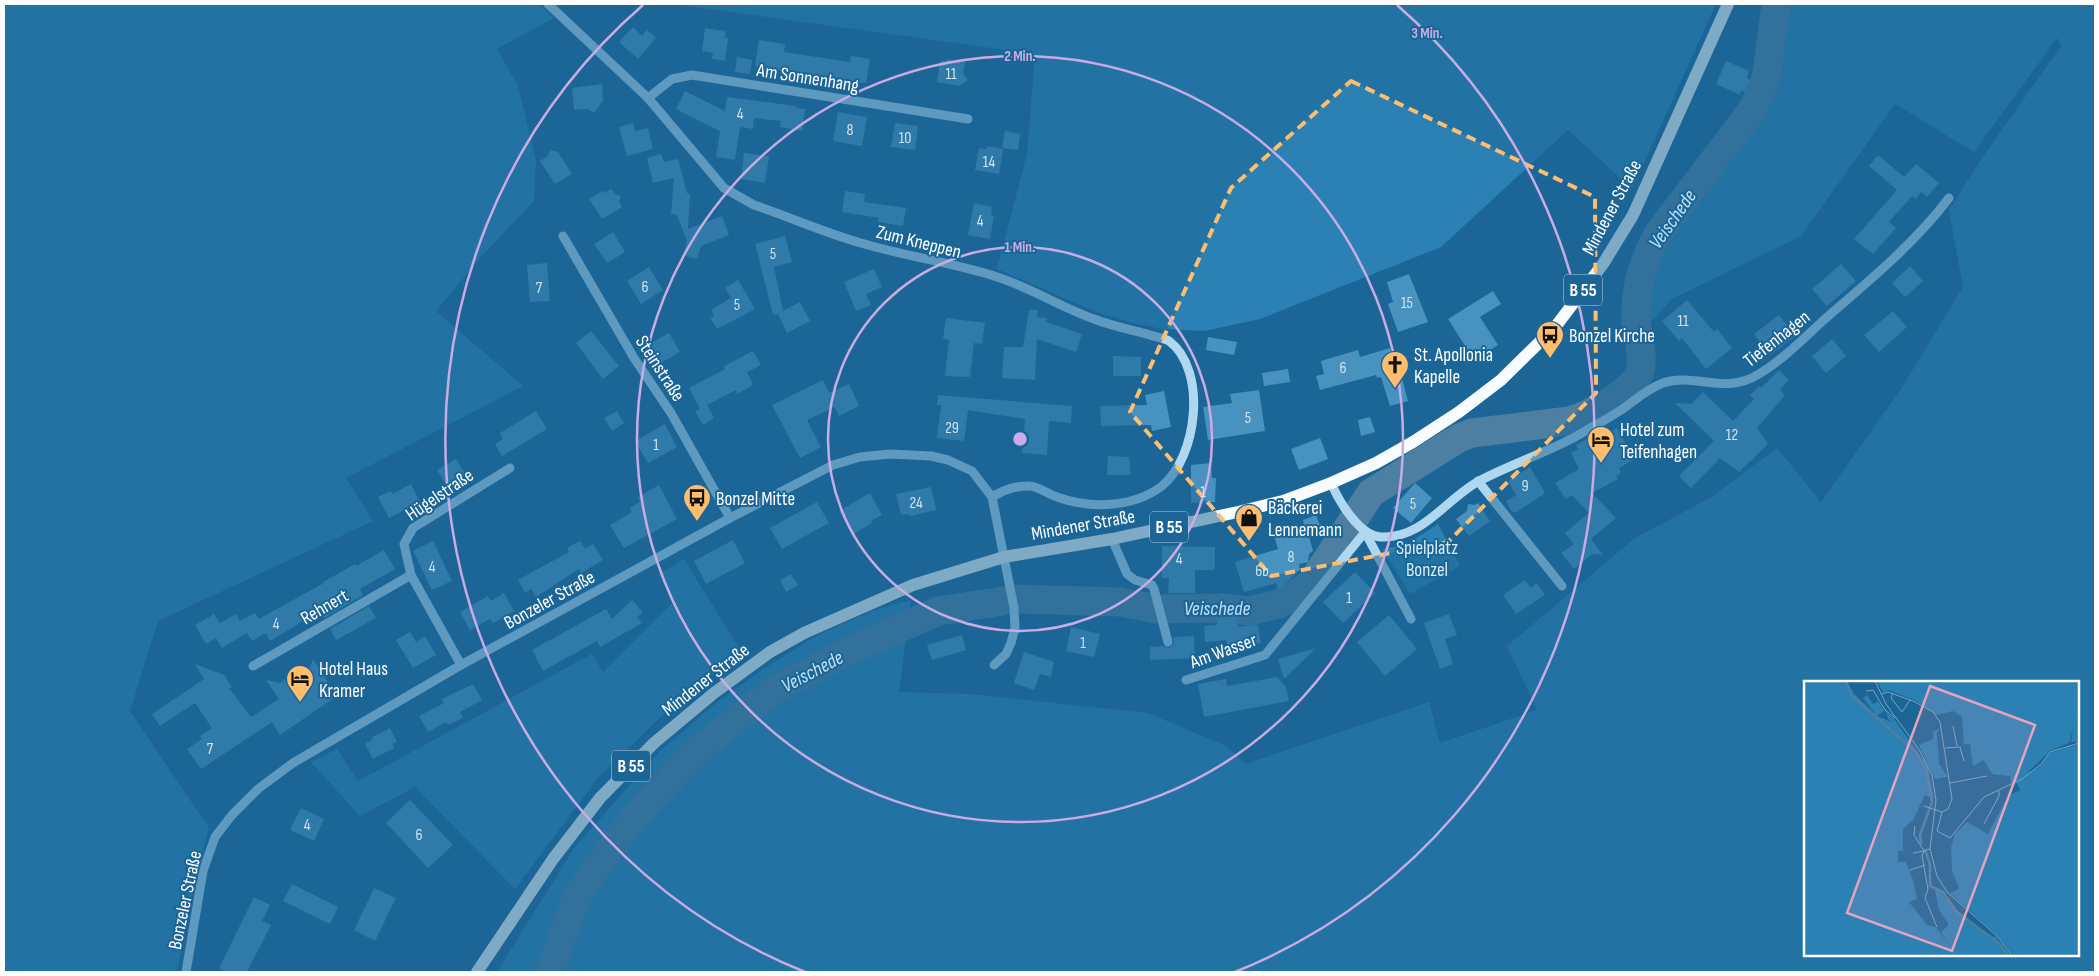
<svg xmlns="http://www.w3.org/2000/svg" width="2099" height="976" viewBox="0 0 2099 976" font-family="'Sofia Sans Condensed',sans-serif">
<rect width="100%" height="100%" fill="#1b6697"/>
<!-- green -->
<g fill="#2b80b4" fill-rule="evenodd">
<polygon points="4,4 539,4 554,18 497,49 518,86 536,160 534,201 481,257 436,311 523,386 346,478 373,521 158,621 130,711 209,828 198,869 177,972 4,972"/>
<polygon points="674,4 1716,4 1632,189 1568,130 1441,247 1260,319 1205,331 1162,329 1134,323 1099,313 997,269 1027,154 1035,54"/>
<path d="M 1775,4 L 2095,4 L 2095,972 L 497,972 L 574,848 L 659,752 L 716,703 L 763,669 L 818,635 L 872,611 L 911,600 L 899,692 L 970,694 L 1148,713 L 1228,747 L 1246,764 L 1429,702 L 1440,743 L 1537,710 L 1507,646 L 1635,538 L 1710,498 L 1777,448 L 1821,502 L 1901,389 L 1963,287 L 1949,210 L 1980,161 L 2061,46 L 2057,38 L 1974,152 L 1895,104 L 1801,236 L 1672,299 L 1648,325 L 1642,287 L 1681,205 L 1738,136 L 1773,39 ZM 1805,682 L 2078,682 L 2078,955 L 1805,955 Z"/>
<polygon points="1438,524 1460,566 1410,594 1382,549 1406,545"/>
<polygon points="684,559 742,653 673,705 598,778 515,889 415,787 360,816 311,762 337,749 358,781 592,654 603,672 674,601 659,574"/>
</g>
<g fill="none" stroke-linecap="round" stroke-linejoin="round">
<!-- river -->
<path stroke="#4c7fa1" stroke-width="29" d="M 550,972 L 577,895 L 636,815 L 702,746 L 776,689 L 849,651 L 938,611 L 1016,599 L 1120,602 L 1157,609 L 1221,608 L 1248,611 L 1279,604 L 1311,584 L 1371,493 L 1459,438 L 1472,433 L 1569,421 C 1588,416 1634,392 1640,371 C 1644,356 1638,337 1636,322 C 1634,290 1643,261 1658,234 L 1750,113 L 1761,93 L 1767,73 L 1776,4"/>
</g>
<!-- building -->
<g fill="#4892bf">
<polygon points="633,27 642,36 647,30 656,38 638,59 619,42"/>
<polygon points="705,28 726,31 724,38 728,38 725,61 712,59 713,53 702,51"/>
<polygon points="759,40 785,44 784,52 850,62 851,56 870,59 866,83 828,78 827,80 804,77 804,75 755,66"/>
<polygon points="737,57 752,60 750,74 735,72"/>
<polygon points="947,59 965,62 963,74 968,80 959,86 937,82 940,61 946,61"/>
<polygon points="1726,61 1749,71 1747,78 1751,80 1745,92 1741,90 1740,95 1716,84"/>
<polygon points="602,84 603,101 594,113 588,109 574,110 572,88"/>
<polygon points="685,91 725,111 727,97 796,106 796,108 805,109 802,131 780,127 781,121 754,118 753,129 740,127 735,160 716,157 720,131 676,109"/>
<polygon points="838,112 867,117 862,146 833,141"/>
<polygon points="633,123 635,131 648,128 653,149 627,156 619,127"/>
<polygon points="895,123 918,126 915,150 891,147"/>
<polygon points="1005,131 1020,134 1018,150 1002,148"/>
<polygon points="987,146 1003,149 999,174 975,170 979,148 987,149"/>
<polygon points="550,150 558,152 572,174 555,184 540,161 548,156"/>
<polygon points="744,153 769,156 765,183 741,179"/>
<polygon points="661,154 664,162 678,159 687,193 690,194 688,229 722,216 729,235 701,246 697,259 683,255 687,241 677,215 671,214 674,178 653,183 647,158"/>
<polygon points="1878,155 1904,177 1916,164 1939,183 1927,197 1921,192 1916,199 1912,196 1889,222 1896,228 1873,254 1854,239 1897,190 1869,166"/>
<polygon points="611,189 615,194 621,196 619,202 622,207 602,219 589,199 603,191 604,193"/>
<polygon points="845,191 865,194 864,202 906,208 903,226 878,222 879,218 842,212"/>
<polygon points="974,203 992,207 991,215 994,216 990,239 968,235"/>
<polygon points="613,232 625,252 607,263 594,244"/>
<polygon points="785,236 792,262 774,267 783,311 800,302 810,321 787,333 778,314 773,315 755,244"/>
<polygon points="547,263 550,301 530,302 527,265"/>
<polygon points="1841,264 1856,281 1827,306 1812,289"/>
<polygon points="1910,266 1923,281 1905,297 1892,283"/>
<polygon points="649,267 663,290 641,304 627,281"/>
<polygon points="874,269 882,287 866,294 871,305 856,311 844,282"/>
<polygon points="1409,274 1428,322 1398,332 1388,304 1393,302 1387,282"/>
<polygon points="738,280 755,309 717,329 710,318 714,316 711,310 731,298 725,288"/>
<polygon points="1493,291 1501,304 1480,317 1498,345 1474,360 1448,319"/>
<polygon points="1687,300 1714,332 1717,329 1732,348 1706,369 1682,338 1679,341 1662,321"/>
<polygon points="1029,310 1038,310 1037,317 1047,318 1046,322 1082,334 1076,352 1037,339 1035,380 1002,378 1004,347 1023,347"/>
<polygon points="1893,311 1907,327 1879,352 1864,335"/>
<polygon points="1779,315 1795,336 1770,355 1754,334"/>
<polygon points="946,318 985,323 982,344 974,343 970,377 945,376 949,340 943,339"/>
<polygon points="591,331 619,366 603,379 576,343"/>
<polygon points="669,333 680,352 657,365 646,346"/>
<polygon points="1208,337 1237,342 1234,355 1206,350"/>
<polygon points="1832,339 1846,356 1826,373 1812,356"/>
<polygon points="1390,348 1394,364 1399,367 1408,401 1390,406 1381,377 1377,378 1376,375 1320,390 1316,376 1324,374 1321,361 1358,350 1360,357"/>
<polygon points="753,351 761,365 747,372 753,385 737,394 736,390 707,405 714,418 703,425 695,411 700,409 689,388 725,369 724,366"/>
<polygon points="1113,356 1141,357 1141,376 1113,376"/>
<polygon points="1288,369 1290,382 1264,386 1262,373"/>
<polygon points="1779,370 1789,380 1780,390 1785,395 1757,428 1768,444 1739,472 1720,458 1691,488 1679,476 1714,441 1675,403 1691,404 1703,392 1733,421 1754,399 1750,395 1759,386 1761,388"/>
<polygon points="823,380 829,393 849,384 859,406 839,416 835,407 807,420 821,447 800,458 772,405"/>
<polygon points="1259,390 1265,431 1208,440 1203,407 1232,403 1230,394"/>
<polygon points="1164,391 1171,427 1152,431 1151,425 1101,426 1100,406 1147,405 1145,395"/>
<polygon points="938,395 1072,406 1071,423 1049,421 1047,455 1022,453 1025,419 968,410 964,441 937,438 941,405 937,405"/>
<polygon points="536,411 547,429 502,456 495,444 503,439 500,433"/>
<polygon points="617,411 624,423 612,431 604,418"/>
<polygon points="1370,417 1375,432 1361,436 1358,420"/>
<polygon points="665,424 677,447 648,463 635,441"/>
<polygon points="1617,428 1634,459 1619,468 1621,473 1616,476 1618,479 1592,493 1616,518 1591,539 1603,555 1592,554 1574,569 1561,553 1574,544 1565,533 1589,513 1572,495 1566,499 1555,483 1579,469 1571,453 1578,449 1576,445 1605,429 1608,433"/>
<polygon points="1320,438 1328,459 1299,470 1291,449"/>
<polygon points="1108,456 1129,457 1131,475 1107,475"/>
<polygon points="456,459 466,475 447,486 437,470"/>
<polygon points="1211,463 1212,478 1216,478 1215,502 1191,503 1191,465"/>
<polygon points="1530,467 1545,493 1517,512 1512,512 1506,501 1516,495 1508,481"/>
<polygon points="1415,483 1432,498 1411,523 1393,508"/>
<polygon points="411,484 420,502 389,518 378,497 391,491 392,494"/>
<polygon points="659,485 677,519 624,548 610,525 632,512 630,508 640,502 638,497"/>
<polygon points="931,487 936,510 910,516 909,514 901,515 896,494"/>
<polygon points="870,493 882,515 871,521 872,523 852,535 839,511"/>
<polygon points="817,502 829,523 782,549 770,528"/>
<polygon points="1478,503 1490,521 1469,536 1456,519 1467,511 1468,504 1475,505"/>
<polygon points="1316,515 1322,531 1309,536 1313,551 1309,554 1308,562 1299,564 1300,570 1278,590 1276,583 1244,592 1235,562 1278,549 1274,535 1304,525 1303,520"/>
<polygon points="733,540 745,563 706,584 694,561"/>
<polygon points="433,541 452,581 432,590 413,551"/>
<polygon points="580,541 585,549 593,544 603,560 581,573 579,569 536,597 531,589 525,593 518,580 569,552 567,548"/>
<polygon points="1162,546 1215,547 1215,570 1195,570 1195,593 1168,593 1169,578 1162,578"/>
<polygon points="384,550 395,569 360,589 363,595 324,618 320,611 270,641 266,633 252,641 247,633 222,648 216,638 206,644 195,625 214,614 220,623 236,614 240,621 255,613 259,619 324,583 323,582 355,564 356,566"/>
<polygon points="1355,572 1375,593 1343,623 1323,602"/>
<polygon points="791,574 798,585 786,592 780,580"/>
<polygon points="1525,580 1531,588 1537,583 1545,595 1516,614 1503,595"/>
<polygon points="504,593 514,611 493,623 490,619 470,630 460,612 488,596 491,601"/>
<polygon points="632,600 643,612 637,617 642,623 600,647 597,641 543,671 532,650 606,609 612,619"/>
<polygon points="369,606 376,618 336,640 330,629"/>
<polygon points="1449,614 1457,635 1445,639 1453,664 1440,669 1424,623"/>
<polygon points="1389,615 1417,649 1385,676 1357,642"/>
<polygon points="1236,616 1238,627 1256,624 1258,626 1261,643 1228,648 1226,640 1205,642 1204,626 1217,625 1217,618"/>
<polygon points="1071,627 1100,634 1094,657 1066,651"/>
<polygon points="410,632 416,642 425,636 436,655 413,668 396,640"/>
<polygon points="962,635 966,650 932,660 927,645"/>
<polygon points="1194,636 1195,658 1150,660 1150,647 1163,646 1169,648 1174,644 1173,637"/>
<polygon points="1316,648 1284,679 1278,659"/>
<polygon points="1024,652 1054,662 1051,677 1040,674 1034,690 1014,683"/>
<polygon points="313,659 337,696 280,735 272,722 201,769 187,749 202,739 200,736 212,728 195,703 160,726 152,714 204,679 195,664 224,675 232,687 229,688 251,717 279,699 266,680 280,683 300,669 308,672"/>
<polygon points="1277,677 1286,687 1289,701 1204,717 1198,684 1226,679 1227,686"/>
<polygon points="473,684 482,700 460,712 463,718 448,725 446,722 428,732 419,716 444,703 442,699"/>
<polygon points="390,728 397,742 392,744 394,748 373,759 365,744 373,739 372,737"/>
<polygon points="410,800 453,845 428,868 386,823"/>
<polygon points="301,808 324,819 314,841 290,830"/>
<polygon points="292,884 338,907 330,924 283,901"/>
<polygon points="374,888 396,898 375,941 354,930"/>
<polygon points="254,897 270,905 262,921 271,925 247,972 226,972 219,968"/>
</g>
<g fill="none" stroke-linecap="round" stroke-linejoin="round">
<!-- minor -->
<g stroke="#afd8f0" stroke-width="9">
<path d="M 548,4 L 648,98 L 724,188 L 754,205 C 790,217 825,233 861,243 C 904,256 950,262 994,276 C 1028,286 1060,307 1094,319 C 1112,326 1132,330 1150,335 C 1156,337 1164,338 1169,341 C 1208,370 1197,458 1162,486 C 1133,508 1090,509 1057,497 C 1048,494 1038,486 1029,486 C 1014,486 1004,490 992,497"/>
<polyline points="648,98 672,79 692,75 968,119"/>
<polyline points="563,236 634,358 671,413 730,518"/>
<polyline points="1478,481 1562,586"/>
<path d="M 1331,483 C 1339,501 1359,536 1381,537 C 1424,539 1447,497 1481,480 C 1512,464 1545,453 1575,437 C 1590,428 1606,420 1621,410 C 1634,401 1647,389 1663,383 C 1695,372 1724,396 1759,374 C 1784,359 1805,337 1826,318 C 1869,281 1914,244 1949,198"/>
<polyline points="1112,539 1127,574 1135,580 1152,585 1154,589 1168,642"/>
<polyline points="461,665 411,575 404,544 413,528 510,468"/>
<polyline points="253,666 411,575"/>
<polyline points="1186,680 1265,655 1365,532 1411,619"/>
<polyline points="186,972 203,871 215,837 232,815 258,789 293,763 461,665 730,518 833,465 860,457 890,454 931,456 948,460 972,471 992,497 1014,608 1015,628 1011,643 1006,654 994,665"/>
</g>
<!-- major -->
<polyline stroke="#f8fcff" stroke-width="12" points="477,972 553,859 600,798 654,743 714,693 770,652 804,633 913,585 1004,557 1112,539 1238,512 1283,501 1331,483 1376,463 1413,442 1459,412 1501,380 1556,326 1603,264 1633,215 1728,4"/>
</g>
<!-- marked area -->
<path d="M0 0H2099V976H0ZM 1351,81 L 1595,197 L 1596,393 L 1448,542 L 1271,576 L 1130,412 L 1231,188 Z" fill="#1b6697" fill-opacity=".55" fill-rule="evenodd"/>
<path fill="none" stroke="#ffbd6e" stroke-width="4" stroke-dasharray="10 6" stroke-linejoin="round" d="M 1351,81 L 1595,197 L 1596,393 L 1448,542 L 1271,576 L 1130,412 L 1231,188 Z"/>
<!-- distance rings -->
<g fill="none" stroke="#caabe5" stroke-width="2.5">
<circle cx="1020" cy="439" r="192"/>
<circle cx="1020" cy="439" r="383"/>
<path d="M805 972A575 575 0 0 1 643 5M1397 5A575 575 0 0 1 1235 972"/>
</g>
<!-- icons -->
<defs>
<symbol id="bus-pin" viewBox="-11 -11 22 30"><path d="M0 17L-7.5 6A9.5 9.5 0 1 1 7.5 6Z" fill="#ffbd6e" stroke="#1b6697"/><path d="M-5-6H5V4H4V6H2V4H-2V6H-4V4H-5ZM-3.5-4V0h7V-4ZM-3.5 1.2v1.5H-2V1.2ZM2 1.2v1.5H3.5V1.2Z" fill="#111"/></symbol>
<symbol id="church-pin" viewBox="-11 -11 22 30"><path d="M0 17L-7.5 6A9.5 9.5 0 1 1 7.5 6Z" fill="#ffbd6e" stroke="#1b6697"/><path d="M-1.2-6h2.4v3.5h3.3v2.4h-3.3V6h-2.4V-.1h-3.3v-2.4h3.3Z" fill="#111"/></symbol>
<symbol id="hotel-pin" viewBox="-11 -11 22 30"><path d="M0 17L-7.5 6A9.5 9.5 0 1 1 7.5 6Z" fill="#ffbd6e" stroke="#1b6697"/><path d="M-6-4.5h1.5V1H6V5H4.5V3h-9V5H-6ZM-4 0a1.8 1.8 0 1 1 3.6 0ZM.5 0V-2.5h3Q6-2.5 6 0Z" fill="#111"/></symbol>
<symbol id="shop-pin" viewBox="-11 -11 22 30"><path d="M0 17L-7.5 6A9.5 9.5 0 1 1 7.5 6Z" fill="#ffbd6e" stroke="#1b6697"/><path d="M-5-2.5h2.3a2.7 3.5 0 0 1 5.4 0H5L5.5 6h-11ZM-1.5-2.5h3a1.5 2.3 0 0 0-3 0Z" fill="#111"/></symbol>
</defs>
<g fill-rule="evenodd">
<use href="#bus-pin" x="1534" y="319" width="32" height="43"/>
<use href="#church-pin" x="1379" y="349" width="32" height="43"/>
<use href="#hotel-pin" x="1585" y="424" width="32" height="43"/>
<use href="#bus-pin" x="681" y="482" width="32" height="43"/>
<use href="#shop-pin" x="1233" y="502" width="32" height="43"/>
<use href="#hotel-pin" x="284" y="663" width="32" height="43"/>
</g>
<g text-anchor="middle" stroke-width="4" stroke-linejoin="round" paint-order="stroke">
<!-- number labels -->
<g font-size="16" fill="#d1e4ef">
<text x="951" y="79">11</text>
<text x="740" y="119">4</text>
<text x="850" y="135">8</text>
<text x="905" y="143">10</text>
<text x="989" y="167">14</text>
<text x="980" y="226">4</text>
<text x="773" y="259">5</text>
<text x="645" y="292">6</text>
<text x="539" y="293">7</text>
<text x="1407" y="308">15</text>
<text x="737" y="310">5</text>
<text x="1683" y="326">11</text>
<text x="1343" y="373">6</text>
<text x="1248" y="423">5</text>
<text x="952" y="433">29</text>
<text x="1732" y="440">12</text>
<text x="656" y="450">1</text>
<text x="1525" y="491">9</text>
<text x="1203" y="497">1</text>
<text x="916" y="508">24</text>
<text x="1413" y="509">5</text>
<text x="1291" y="562">8</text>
<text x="1179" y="564">4</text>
<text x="432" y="572">4</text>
<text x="1262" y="576">6b</text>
<text x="1349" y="603">1</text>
<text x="276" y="629">4</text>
<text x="1083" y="648">1</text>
<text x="210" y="754">7</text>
<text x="307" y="830">4</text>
<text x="419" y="840">6</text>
</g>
<!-- shield labels -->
<g fill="#1b6697" stroke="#bbd1e0" stroke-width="1">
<rect x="1564" y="274.5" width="38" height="31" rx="4"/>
<rect x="1150" y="511.5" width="38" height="31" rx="4"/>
<rect x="612" y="750.5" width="38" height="31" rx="4"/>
</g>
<g font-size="18" font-weight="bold" fill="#fff">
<text x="1583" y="296">B 55</text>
<text x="1169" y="533">B 55</text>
<text x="631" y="772">B 55</text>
</g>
<!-- street labels -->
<g font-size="19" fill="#fff" stroke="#1b6697">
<text transform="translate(808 77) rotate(9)" y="7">Am Sonnenhang</text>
<text transform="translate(1611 207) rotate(-62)" y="7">Mindener Straße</text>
<text transform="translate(919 241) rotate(14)" y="7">Zum Kneppen</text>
<text transform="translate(1776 338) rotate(-38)" y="7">Tiefenhagen</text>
<text transform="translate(661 368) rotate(57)" y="7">Steinstraße</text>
<text transform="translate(439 494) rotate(-34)" y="7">Hügelstraße</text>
<text transform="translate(1083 524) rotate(-10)" y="7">Mindener Straße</text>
<text transform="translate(549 599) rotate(-29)" y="7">Bonzeler Straße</text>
<text transform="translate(324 606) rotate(-30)" y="7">Rehnert</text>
<text transform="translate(1223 650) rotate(-20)" y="7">Am Wasser</text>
<text transform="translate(705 679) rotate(-38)" y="7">Mindener Straße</text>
<text transform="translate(184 900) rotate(-78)" y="7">Bonzeler Straße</text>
</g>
<!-- poi labels -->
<g font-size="19" fill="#fff" stroke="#1b6697" text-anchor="start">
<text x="1569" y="342">Bonzel Kirche</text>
<text x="1414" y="361">St. Apollonia<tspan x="1414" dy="22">Kapelle</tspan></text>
<text x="1620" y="436">Hotel zum<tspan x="1620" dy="22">Teifenhagen</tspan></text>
<text x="716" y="505">Bonzel Mitte</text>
<text x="1268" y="514">Bäckerei<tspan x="1268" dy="22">Lennemann</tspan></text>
<text x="319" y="675">Hotel Haus<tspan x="319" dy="22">Kramer</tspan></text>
</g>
<!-- park labels -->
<g font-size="19" fill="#d6edfb" stroke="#1b6697">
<text x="1427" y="554">Spielplatz<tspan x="1427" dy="22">Bonzel</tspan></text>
</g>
<!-- water labels -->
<g font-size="20" font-style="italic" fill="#bfe2f7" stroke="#1b6697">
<text transform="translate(1672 219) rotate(-55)" y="7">Veischede</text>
<text x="1217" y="615">Veischede</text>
<text transform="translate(812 671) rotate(-28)" y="7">Veischede</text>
</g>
</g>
<!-- overview -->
<g transform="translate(1804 681)">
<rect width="275" height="275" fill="#1b6697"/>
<path d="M 0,0 L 43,0 L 50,13 L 72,34 L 59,17 L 63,14 L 69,23 L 74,20 L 80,30 L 73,35 L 90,42 L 84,38 L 82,31 L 90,38 L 124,85 L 130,118 L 121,114 L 109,139 L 99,148 L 99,170 L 94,170 L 94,181 L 102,181 L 109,199 L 113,218 L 105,221 L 123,244 L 132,246 L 145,264 L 137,251 L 145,244 L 135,229 L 131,209 L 135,209 L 148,226 L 181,253 L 187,258 L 191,255 L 207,275 L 0,275 ZM 73,0 L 275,0 L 275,37 L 270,43 L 275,38 L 275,61 L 267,61 L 269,48 L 265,62 L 246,70 L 222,93 L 235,86 L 246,72 L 275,63 L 275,275 L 209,275 L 194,255 L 146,212 L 155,208 L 148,189 L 147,167 L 151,153 L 163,141 L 184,153 L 204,115 L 216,109 L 212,101 L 207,103 L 206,95 L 188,93 L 180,79 L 169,85 L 166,63 L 160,63 L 158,36 L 149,30 L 133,34 L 110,19 L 85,9 L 79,11 ZM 136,47 L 133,52 L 135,83 L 144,96 L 131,98 L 115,64 L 129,58 L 129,51 Z" fill="#2b80b4"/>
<path fill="none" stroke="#4c7fa1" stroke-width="2.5" d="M 42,0 L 47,14 L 112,71 L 123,90 L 128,121 L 116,154 L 117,163M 121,168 L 126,184 L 126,205 L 139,211 L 152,230 L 196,263 L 204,275"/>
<path fill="none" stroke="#76a3c1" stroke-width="1" d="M 71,0 L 82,23 L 116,70 L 128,94 L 132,119 L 126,168 L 133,195 L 143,211 L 194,256 L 208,275M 62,10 L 69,9 L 81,29 L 91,37M 89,12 L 87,17 L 98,31 L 106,19M 77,13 L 84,11 L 109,20 L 129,31 L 136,41 L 148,118 L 144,128 L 138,131 L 120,125M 149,45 L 153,65M 141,67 L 156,66 L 160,80M 146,102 L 183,95M 138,131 L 133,150 L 146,157 L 180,116 L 218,98 L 237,83 L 246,71 L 275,62M 180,143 L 195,115 L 195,110M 126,168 L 120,170 L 118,175 L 124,208 L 121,217 L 133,246M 109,172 L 120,170 L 110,154 L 111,145M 106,189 L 121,184"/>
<path fill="#e7a3bd" fill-opacity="0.15" stroke="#e7a3bd" stroke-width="2.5" d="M 126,5 L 231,44 L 148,270 L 43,232 Z"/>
<rect width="275" height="275" fill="none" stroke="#fff" stroke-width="2.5"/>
</g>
<circle cx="1020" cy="439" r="8" fill="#caabe5" stroke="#1b6697" stroke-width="2.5"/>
<g font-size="15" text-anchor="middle" font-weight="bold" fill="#caabe5" stroke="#1b6697" stroke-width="4" stroke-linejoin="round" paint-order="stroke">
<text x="1427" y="38">3 Min.</text>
<text x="1020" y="61">2 Min.</text>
<text x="1020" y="252">1 Min.</text>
</g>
<!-- border -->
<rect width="2099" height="976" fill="none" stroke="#ffffff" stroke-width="10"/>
</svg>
